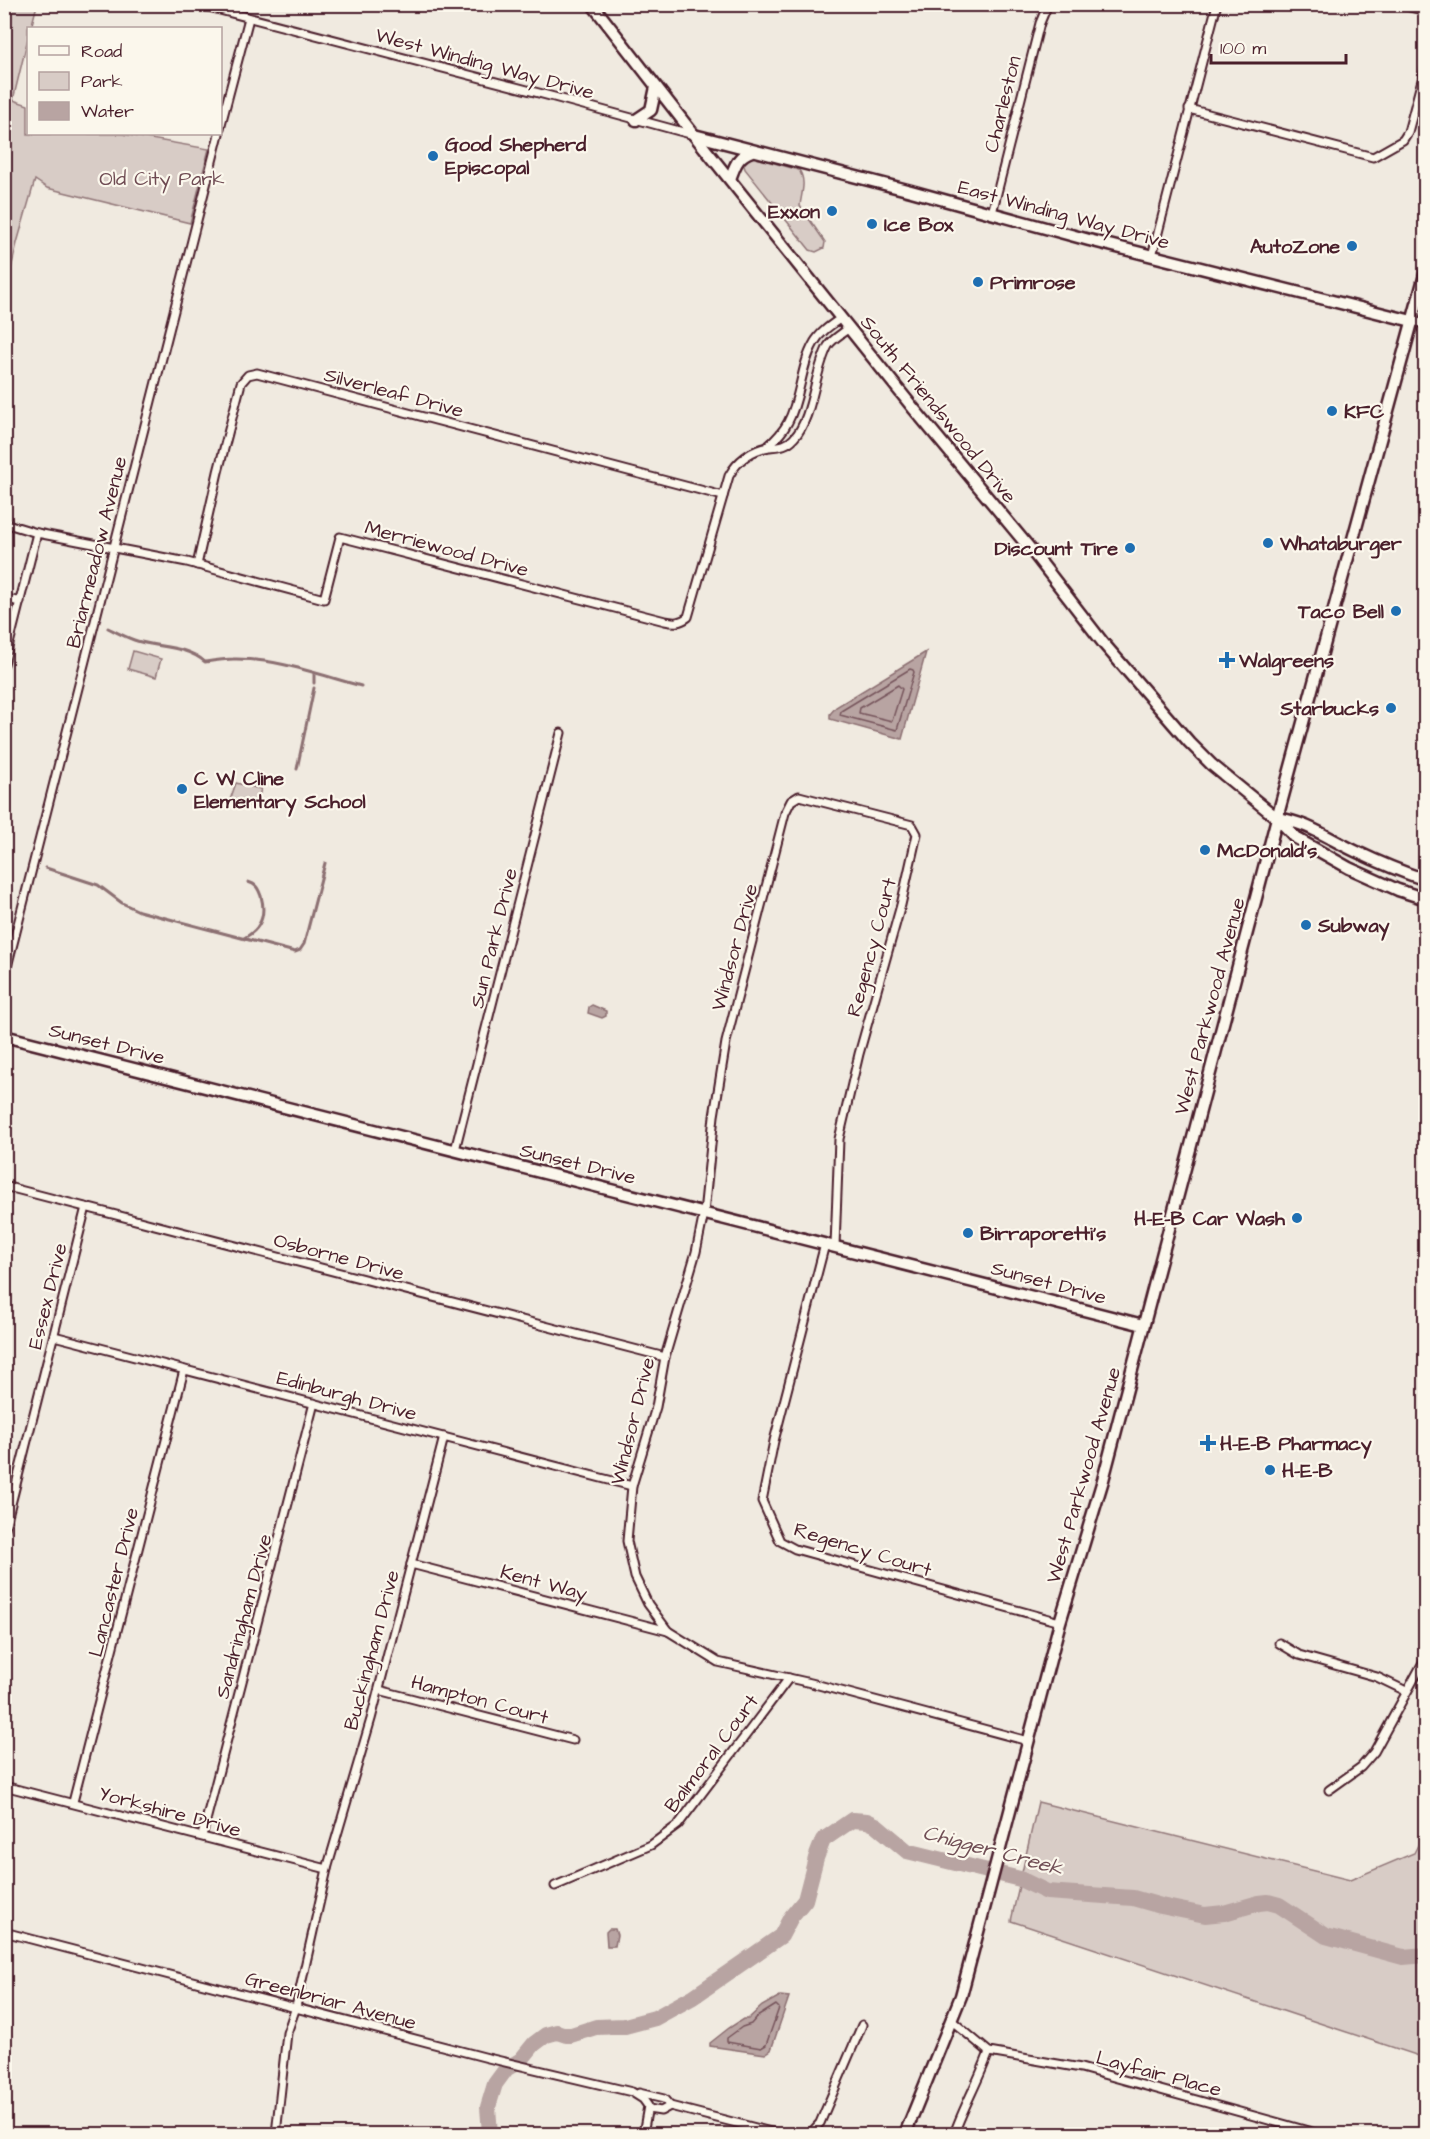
<svg xmlns="http://www.w3.org/2000/svg" width="1430" height="2139" viewBox="0 0 1430 2139" font-family="'Architects Daughter',sans-serif">
<rect width="100%" height="100%" fill="#f0eae0"/>
<filter id="ink" filterUnits="userSpaceOnUse"><feTurbulence type="fractalNoise" baseFrequency=".0167" numOctaves="2"/><feDisplacementMap in="SourceGraphic" scale="12" xChannelSelector="R" yChannelSelector="G"/><feConvolveMatrix kernelMatrix="1 2 1 2 8 2 1 2 1" color-interpolation-filters="sRGB"/></filter>
<g filter="url(#ink)">
<!-- green -->
<g fill="#d8ccc6" stroke="#917678" stroke-width="1.5">
<polygon points="5,4 37,5 31,28 28,28 28,38 13,100 28,105 28,134 122,134 209,149 190,223 47,188 35,180 17,243 7,286 5,286"/>
<path d="M 752,157 L 799,170 C 807,182 801,194 800,206 L 825,242 L 824,248 L 816,252 L 810,250 L 745,169 L 743,162 Z"/>
<polygon points="133,651 161,659 156,677 128,669"/>
<polygon points="236,783 261,789 256,807 230,800"/>
<polygon points="1038,1802 1350,1880 1414,1853 1425,1831 1425,2058 1011,1921"/>
</g>
<!-- water -->
<g fill="#b8a4a2" stroke="#8c6f72" stroke-width="1.5">
<polygon points="926,652 902,739 830,719 830,714 836,707"/>
<polygon points="592,1005 606,1011 606,1016 602,1018 588,1013 589,1007"/>
<polygon points="609,1929 615,1929 617,1935 615,1946 607,1946 606,1932"/>
<polygon points="780,1996 789,1997 771,2050 765,2054 710,2046 710,2043 729,2028 743,2019 748,2019 762,2006"/>
</g>
<g fill="none" stroke-linecap="round" stroke-linejoin="round">
<!-- shore -->
<g stroke="#76545b" stroke-width="1.5">
<polygon points="910,669 913,670 914,672 897,730 840,715 841,711"/>
<polygon points="898,685 902,689 892,721 859,713 860,708"/>
<polygon points="776,2005 779,2008 766,2045 761,2048 727,2042 727,2038 742,2027 751,2024 757,2017"/>
</g>
<!-- stream -->
<g stroke="#8c6f72" stroke-width="3">
<path d="M 108,628 C 116,632 125,637 134,640 C 157,648 186,645 205,662 C 214,661 224,659 233,659 C 276,658 320,675 361,686"/>
<polyline points="314,683 314,673"/>
<polyline points="297,769 314,688"/>
<polyline points="46,868 98,885 122,903 139,911 295,952 300,950 304,944 325,863"/>
<path d="M 244,938 C 261,929 266,914 261,896 C 258,888 256,884 248,882"/>
</g>
<!-- river -->
<polyline stroke="#b8a4a2" stroke-width="16" points="490,2134 488,2107 495,2084 506,2069 521,2060 534,2044 546,2035 557,2032 566,2035 571,2035 596,2027 625,2026 655,2018 693,1997 781,1936 791,1917 805,1900 816,1858 823,1840 852,1820 867,1821 876,1825 907,1851 1020,1879 1047,1892 1133,1898 1161,1906 1205,1915 1224,1913 1259,1903 1268,1902 1279,1905 1326,1936 1403,1957 1426,1955"/>
<defs>
<g id="street">
<polyline points="197,4 554,97 694,135"/>
<polyline points="1397,4 1426,11"/>
<polyline points="1189,109 1373,157 1403,140 1408,132 1426,65"/>
<polyline points="220,128 249,18"/>
<polyline points="992,213 1040,23 1048,4"/>
<polyline points="1152,256 1217,4"/>
<polyline points="1412,321 1426,324"/>
<path d="M 767,447 C 775,440 783,432 788,422 C 801,398 800,367 814,343 C 820,332 831,325 841,318"/>
<path d="M 4,523 L 37,533 L 187,562 L 324,599 L 340,537 L 665,621 C 675,623 680,623 688,617 L 729,476 C 737,461 751,450 769,447 C 779,446 787,446 794,438 C 813,418 814,372 828,346 C 832,339 843,333 849,328"/>
<polyline points="197,565 218,472 241,383 248,375 257,373 723,496"/>
<polyline points="4,598 20,602"/>
<polyline points="4,664 37,533"/>
<polyline points="4,979 219,134"/>
<polyline points="455,1150 561,733"/>
<polyline points="4,1186 665,1357"/>
<polyline points="825,1244 774,1441 762,1501 780,1541 795,1549 1060,1622"/>
<polyline points="835,1246 839,1139 859,1054 901,905 917,834 912,825 799,796 791,801 785,813 726,1042 714,1116 704,1213 696,1252 665,1357 656,1407 632,1486 627,1541 635,1577 648,1604 668,1631 718,1662 811,1683 1028,1741"/>
<polyline points="54,1336 632,1486"/>
<polyline points="4,1532 86,1207"/>
<polyline points="411,1564 668,1631"/>
<polyline points="1279,1643 1299,1655 1377,1677 1406,1691"/>
<polyline points="379,1690 573,1740"/>
<polyline points="4,1786 327,1869"/>
<polyline points="1329,1790 1361,1767 1374,1752 1426,1657"/>
<polyline points="73,1802 184,1370"/>
<polyline points="202,1836 314,1403"/>
<polyline points="555,1886 651,1845 678,1825 789,1678"/>
<polyline points="4,1932 488,2058 632,2092 643,2099 648,2106 643,2134"/>
<polyline points="951,2020 989,2052 1081,2068 1319,2134"/>
<polyline points="639,2093 664,2099 670,2106 779,2134"/>
<polyline points="648,2109 661,2111 670,2106"/>
<polyline points="276,2134 287,2033 296,2007 327,1869 371,1719 444,1437"/>
<polyline points="810,2134 820,2123 862,2025"/>
<path d="M 954,2134 C 964,2106 979,2080 989,2052"/>
</g>
<g id="secondary">
<polyline points="694,135 911,191 1089,240 1412,321"/>
<polyline points="4,1036 1143,1325"/>
</g>
<g id="primary">
<polyline points="592,4 694,135 914,409 1032,551 1104,644 1189,742 1212,765 1277,818 1296,838 1349,868 1398,890 1426,899"/>
<polyline points="636,120 651,110 656,87"/>
<path d="M 730,179 C 735,166 737,156 752,151"/>
<path d="M 1277,818 C 1309,823 1327,838 1355,851 C 1378,862 1402,872 1426,880"/>
<polyline points="905,2134 961,1996 1060,1622 1103,1480 1277,818 1426,271"/>
</g>
</defs>
<!-- street casing -->
<use href="#street" stroke="#4a1f2b" stroke-width="11"/>
<!-- secondary casing -->
<use href="#secondary" stroke="#4a1f2b" stroke-width="15"/>
<!-- primary casing -->
<use href="#primary" stroke="#4a1f2b" stroke-width="15"/>
<!-- street -->
<use href="#street" stroke="#fbf7ec" stroke-width="7"/>
<!-- secondary -->
<use href="#secondary" stroke="#fbf7ec" stroke-width="10"/>
<!-- primary -->
<use href="#primary" stroke="#fbf7ec" stroke-width="10"/>
</g>
</g>
<!-- markers -->
<g fill="#1f6fb2" stroke="#fbf7ec" stroke-width="2">
<circle cx="433" cy="156" r="6"/>
<circle cx="832" cy="211" r="6"/>
<circle cx="872" cy="224" r="6"/>
<circle cx="1352" cy="246" r="6"/>
<circle cx="978" cy="282" r="6"/>
<circle cx="1332" cy="411" r="6"/>
<circle cx="1268" cy="543" r="6"/>
<circle cx="1130" cy="548" r="6"/>
<circle cx="1396" cy="611" r="6"/>
<path d="M1224 651h6v6h6v6h-6v6h-6v-6h-6v-6h6z"/>
<circle cx="1391" cy="708" r="6"/>
<circle cx="182" cy="789" r="6"/>
<circle cx="1205" cy="850" r="6"/>
<circle cx="1306" cy="925" r="6"/>
<circle cx="1297" cy="1218" r="6"/>
<circle cx="968" cy="1233" r="6"/>
<path d="M1205 1434h6v6h6v6h-6v6h-6v-6h-6v-6h6z"/>
<circle cx="1270" cy="1470" r="6"/>
</g>
<g text-anchor="middle" stroke-width="4.5" stroke-linejoin="round" paint-order="stroke">
<!-- street labels -->
<g font-size="20" fill="#4a1f2b" stroke="#fbf7ec">
<text transform="translate(485 63) rotate(15)" y="7">West Winding Way Drive</text>
<text transform="translate(1002 104) rotate(-76)" y="7">Charleston</text>
<text transform="translate(1064 214) rotate(15)" y="7">East Winding Way Drive</text>
<text transform="translate(394 392) rotate(15)" y="7">Silverleaf Drive</text>
<text transform="translate(939 409) rotate(51)" y="7">South Friendswood Drive</text>
<text transform="translate(447 548) rotate(15)" y="7">Merriewood Drive</text>
<text transform="translate(96 552) rotate(-76)" y="7">Briarmeadow Avenue</text>
<text transform="translate(493 938) rotate(-76)" y="7">Sun Park Drive</text>
<text transform="translate(734 947) rotate(-75)" y="7">Windsor Drive</text>
<text transform="translate(871 947) rotate(-75)" y="7">Regency Court</text>
<text transform="translate(1209 1006) rotate(-75)" y="7">West Parkwood Avenue</text>
<text transform="translate(107 1043) rotate(14)" y="7">Sunset Drive</text>
<text transform="translate(578 1163) rotate(14)" y="7">Sunset Drive</text>
<text transform="translate(339 1256) rotate(15)" y="7">Osborne Drive</text>
<text transform="translate(1049 1282) rotate(15)" y="7">Sunset Drive</text>
<text transform="translate(47 1296) rotate(-76)" y="7">Essex Drive</text>
<text transform="translate(347 1395) rotate(15)" y="7">Edinburgh Drive</text>
<text transform="translate(632 1421) rotate(-76)" y="7">Windsor Drive</text>
<text transform="translate(1083 1475) rotate(-74)" y="7">West Parkwood Avenue</text>
<text transform="translate(863 1549) rotate(17)" y="7">Regency Court</text>
<text transform="translate(113 1582) rotate(-76)" y="7">Lancaster Drive</text>
<text transform="translate(544 1582) rotate(15)" y="7">Kent Way</text>
<text transform="translate(243 1616) rotate(-75)" y="7">Sandringham Drive</text>
<text transform="translate(371 1650) rotate(-75)" y="7">Buckingham Drive</text>
<text transform="translate(480 1699) rotate(15)" y="7">Hampton Court</text>
<text transform="translate(711 1753) rotate(-53)" y="7">Balmoral Court</text>
<text transform="translate(170 1811) rotate(15)" y="7">Yorkshire Drive</text>
<text transform="translate(331 2000) rotate(15)" y="7">Greenbriar Avenue</text>
<text transform="translate(1159 2073) rotate(15)" y="7">Layfair Place</text>
</g>
<!-- poi labels -->
<g font-size="20" font-weight="bold" fill="#4a1f2b" stroke="#fbf7ec" text-anchor="start">
<text x="445" y="151">Good Shepherd<tspan x="445" dy="23">Episcopal</tspan></text>
<text x="820" y="218" text-anchor="end">Exxon</text>
<text x="884" y="231">Ice Box</text>
<text x="1340" y="253" text-anchor="end">AutoZone</text>
<text x="990" y="289">Primrose</text>
<text x="1344" y="418">KFC</text>
<text x="1280" y="550">Whataburger</text>
<text x="1118" y="555" text-anchor="end">Discount Tire</text>
<text x="1384" y="618" text-anchor="end">Taco Bell</text>
<text x="1239" y="667">Walgreens</text>
<text x="1379" y="715" text-anchor="end">Starbucks</text>
<text x="194" y="785">C W Cline<tspan x="194" dy="23">Elementary School</tspan></text>
<text x="1217" y="857">McDonald's</text>
<text x="1318" y="932">Subway</text>
<text x="1285" y="1225" text-anchor="end">H-E-B Car Wash</text>
<text x="980" y="1240">Birraporetti's</text>
<text x="1220" y="1450">H-E-B Pharmacy</text>
<text x="1282" y="1477">H-E-B</text>
</g>
<!-- park labels -->
<g font-size="20" fill="#6e4a52" stroke="#fbf7ec">
<text x="162" y="185">Old City Park</text>
</g>
<!-- water labels -->
<g font-size="21" font-style="italic" fill="#704e55" stroke="#fbf7ec">
<text transform="translate(993 1850) rotate(15)" y="7">Chigger Creek</text>
</g>
</g>
<!-- margin -->
<rect width="1430" height="2139" fill="none" stroke="#fbf7ec" stroke-width="24"/>
<rect x="12" y="12" width="1406" height="2115" fill="none" stroke="#4a1f2b" stroke-width="2" filter="url(#ink)"/>
<!-- legend -->
<rect x="27" y="27" width="195" height="108" fill="#fbf7ec" stroke="#b4a19f" stroke-width="1.5"/>
<rect x="39" y="46" width="30" height="9" fill="#fbf7ec" stroke="#b4a19f" stroke-width="1.5"/>
<text x="81" y="57" font-size="18" fill="#4a1f2b">Road</text>
<rect x="39" y="72" width="30" height="18" fill="#d8ccc6" stroke="#b4a19f" stroke-width="1.5"/>
<text x="81" y="87" font-size="18" fill="#4a1f2b">Park</text>
<rect x="39" y="102" width="30" height="18" fill="#b8a4a2" stroke="#b4a19f" stroke-width="1.5"/>
<text x="81" y="117" font-size="18" fill="#4a1f2b">Water</text>
<!-- scale -->
<path d="M1211 54v9h135v-9" fill="none" stroke="#4a1f2b" stroke-width="3"/>
<text x="1220" y="54" font-size="18" fill="#4a1f2b" stroke="#fbf7ec" stroke-width="4.5" paint-order="stroke">100 m</text>
</svg>
